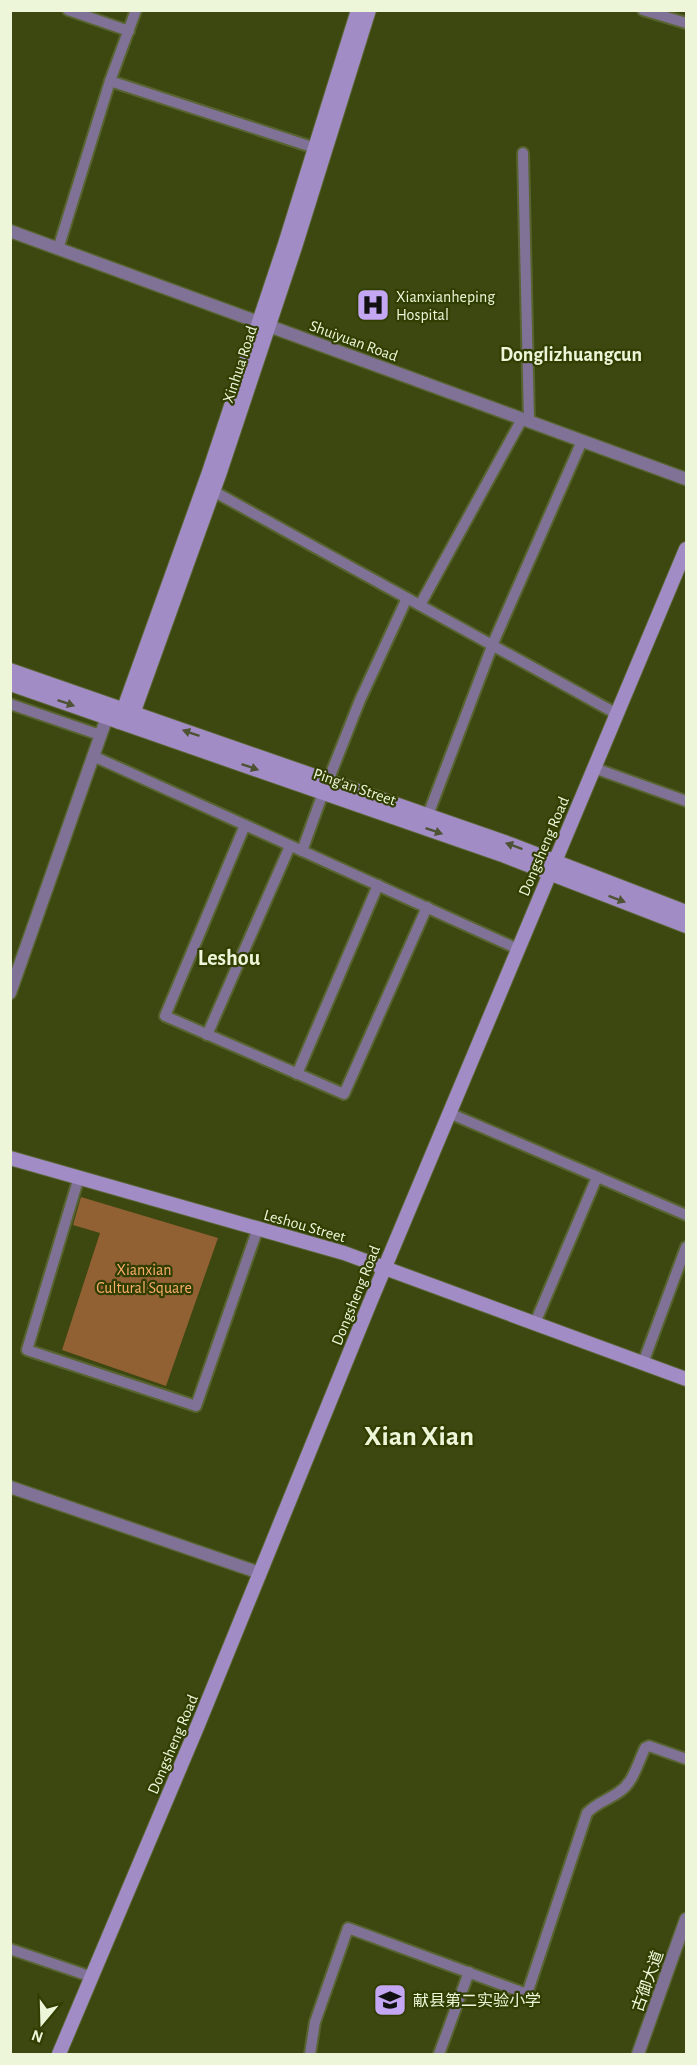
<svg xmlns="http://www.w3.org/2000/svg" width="697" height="2065" viewBox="0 0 697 2065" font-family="'Alegreya Sans','Noto Sans SC',sans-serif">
<rect width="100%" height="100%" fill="#3c4810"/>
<!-- green -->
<polygon fill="#916033" points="81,1197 218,1238 166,1386 62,1350 100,1233 73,1225"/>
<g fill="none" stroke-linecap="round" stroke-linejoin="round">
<defs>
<g id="minor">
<polyline points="68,10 129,31"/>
<polyline points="643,10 686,23"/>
<polyline points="110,81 315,148"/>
<polyline points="523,153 529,421"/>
<polyline points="58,249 110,81 136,10"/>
<polyline points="213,491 617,714"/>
<polyline points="420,605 522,419"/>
<polyline points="10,704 100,735"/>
<polyline points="93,756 518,949"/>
<polyline points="594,768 686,801"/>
<polyline points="328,781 360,700 407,598"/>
<polyline points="428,815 494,641 582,441"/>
<polyline points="245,825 165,1016 344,1094 427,907"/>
<polyline points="302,851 323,793"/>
<polyline points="207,1035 290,846"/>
<polyline points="297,1074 378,885"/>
<polyline points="449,1113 686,1215"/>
<polyline points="79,1177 27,1350 196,1406 258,1228"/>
<polyline points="535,1323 597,1177"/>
<polyline points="643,1363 686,1247"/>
<polyline points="10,1949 92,1977"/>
<path d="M 310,2054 L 315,2022 L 348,1928 L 527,1994 L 587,1813 C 596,1803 608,1800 619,1792 C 633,1783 638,1763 645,1748 L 649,1746 L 686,1759"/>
<polyline points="439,2054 469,1972"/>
</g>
<g id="tertiary">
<polyline points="10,231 686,479"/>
<polyline points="10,993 107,717"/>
<polyline points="10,1487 260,1573"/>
<polyline points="638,2054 686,1919"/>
</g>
<g id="secondary">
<polyline points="10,670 510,844 686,912"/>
<polyline points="10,684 505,856 686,926"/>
<polyline points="119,722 209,472 285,244 358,10"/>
<polyline points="129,725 219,475 295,247 369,10"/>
<polyline points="10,1158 344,1253 686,1379"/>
<polyline points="59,2054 198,1725 369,1305 686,549"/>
</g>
</defs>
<!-- minor casing -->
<use href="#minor" stroke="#586430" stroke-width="14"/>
<!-- tertiary casing -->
<use href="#tertiary" stroke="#586430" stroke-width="15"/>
<!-- secondary casing -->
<use href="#secondary" stroke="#586430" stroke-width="16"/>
<!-- minor -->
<use href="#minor" stroke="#807297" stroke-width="10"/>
<!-- tertiary -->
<use href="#tertiary" stroke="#807297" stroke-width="12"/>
<!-- secondary -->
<use href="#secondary" stroke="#a28cc5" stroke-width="14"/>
</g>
<!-- one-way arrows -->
<defs><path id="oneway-solid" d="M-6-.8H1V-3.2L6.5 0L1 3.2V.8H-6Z" transform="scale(1.5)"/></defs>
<g fill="#4d5233">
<use href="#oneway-solid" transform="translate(66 703) rotate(19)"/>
<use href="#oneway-solid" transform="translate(191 733) rotate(-161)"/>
<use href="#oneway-solid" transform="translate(250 767) rotate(19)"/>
<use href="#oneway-solid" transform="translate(434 831) rotate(19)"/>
<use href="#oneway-solid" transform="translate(514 846) rotate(-160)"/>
<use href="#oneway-solid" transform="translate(617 899) rotate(21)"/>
</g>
<!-- icons -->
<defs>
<symbol id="hospital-square" viewBox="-11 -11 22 22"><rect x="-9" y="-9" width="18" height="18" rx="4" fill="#c4a7f2" stroke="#313e02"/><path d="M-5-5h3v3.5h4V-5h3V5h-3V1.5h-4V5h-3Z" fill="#111"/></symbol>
<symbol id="school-square" viewBox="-11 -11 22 22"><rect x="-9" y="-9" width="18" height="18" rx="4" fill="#c4a7f2" stroke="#313e02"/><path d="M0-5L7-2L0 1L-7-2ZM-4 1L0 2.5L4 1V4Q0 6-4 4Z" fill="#111"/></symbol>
</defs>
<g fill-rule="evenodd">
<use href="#hospital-square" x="354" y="286" width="38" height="38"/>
<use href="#school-square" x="371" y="1981" width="38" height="38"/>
</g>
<g text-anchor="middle" stroke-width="4.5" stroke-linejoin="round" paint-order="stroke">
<!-- poi labels -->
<g font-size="16" fill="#edf6d9" stroke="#313e02" text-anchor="start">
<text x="396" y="302">Xianxianheping<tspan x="396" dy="18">Hospital</tspan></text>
<text x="413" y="2006">献县第二实验小学</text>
</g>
<!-- street labels -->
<g font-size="16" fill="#edf6d9" stroke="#313e02">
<text transform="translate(354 340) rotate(20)" y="6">Shuiyuan Road</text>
<text transform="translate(239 364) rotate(-72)" y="6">Xinhua Road</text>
<text transform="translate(355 786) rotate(19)" y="6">Ping'an Street</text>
<text transform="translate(543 846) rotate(-67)" y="6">Dongsheng Road</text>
<text transform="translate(305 1225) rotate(16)" y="6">Leshou Street</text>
<text transform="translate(355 1295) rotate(-68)" y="6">Dongsheng Road</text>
<text transform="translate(172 1744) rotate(-67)" y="6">Dongsheng Road</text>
<text transform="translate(647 1981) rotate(-70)" y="6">古御大道</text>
</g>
<!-- park labels -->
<g font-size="16" fill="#fbad68" stroke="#313e02">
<text x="144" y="1275">Xianxian<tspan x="144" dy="18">Cultural Square</tspan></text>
</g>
<!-- quarter labels -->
<g font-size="20" font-weight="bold" fill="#edf6d9" stroke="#313e02">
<text x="571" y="361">Donglizhuangcun</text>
</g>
<!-- district labels -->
<g font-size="22" font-weight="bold" fill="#edf6d9" stroke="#313e02">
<text x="229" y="965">Leshou</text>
</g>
<!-- town labels -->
<g font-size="28" font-weight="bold" fill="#edf6d9" stroke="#313e02">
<text x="419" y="1445">Xian Xian</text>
</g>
</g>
<!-- border -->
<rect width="697" height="2065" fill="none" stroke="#edf6d9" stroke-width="24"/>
<!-- north arrow -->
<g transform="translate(42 2023) rotate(199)" stroke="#313e02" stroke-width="4.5" paint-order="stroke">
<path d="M0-4.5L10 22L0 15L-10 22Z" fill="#edf6d9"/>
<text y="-9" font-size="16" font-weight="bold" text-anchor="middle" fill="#edf6d9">N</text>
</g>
</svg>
